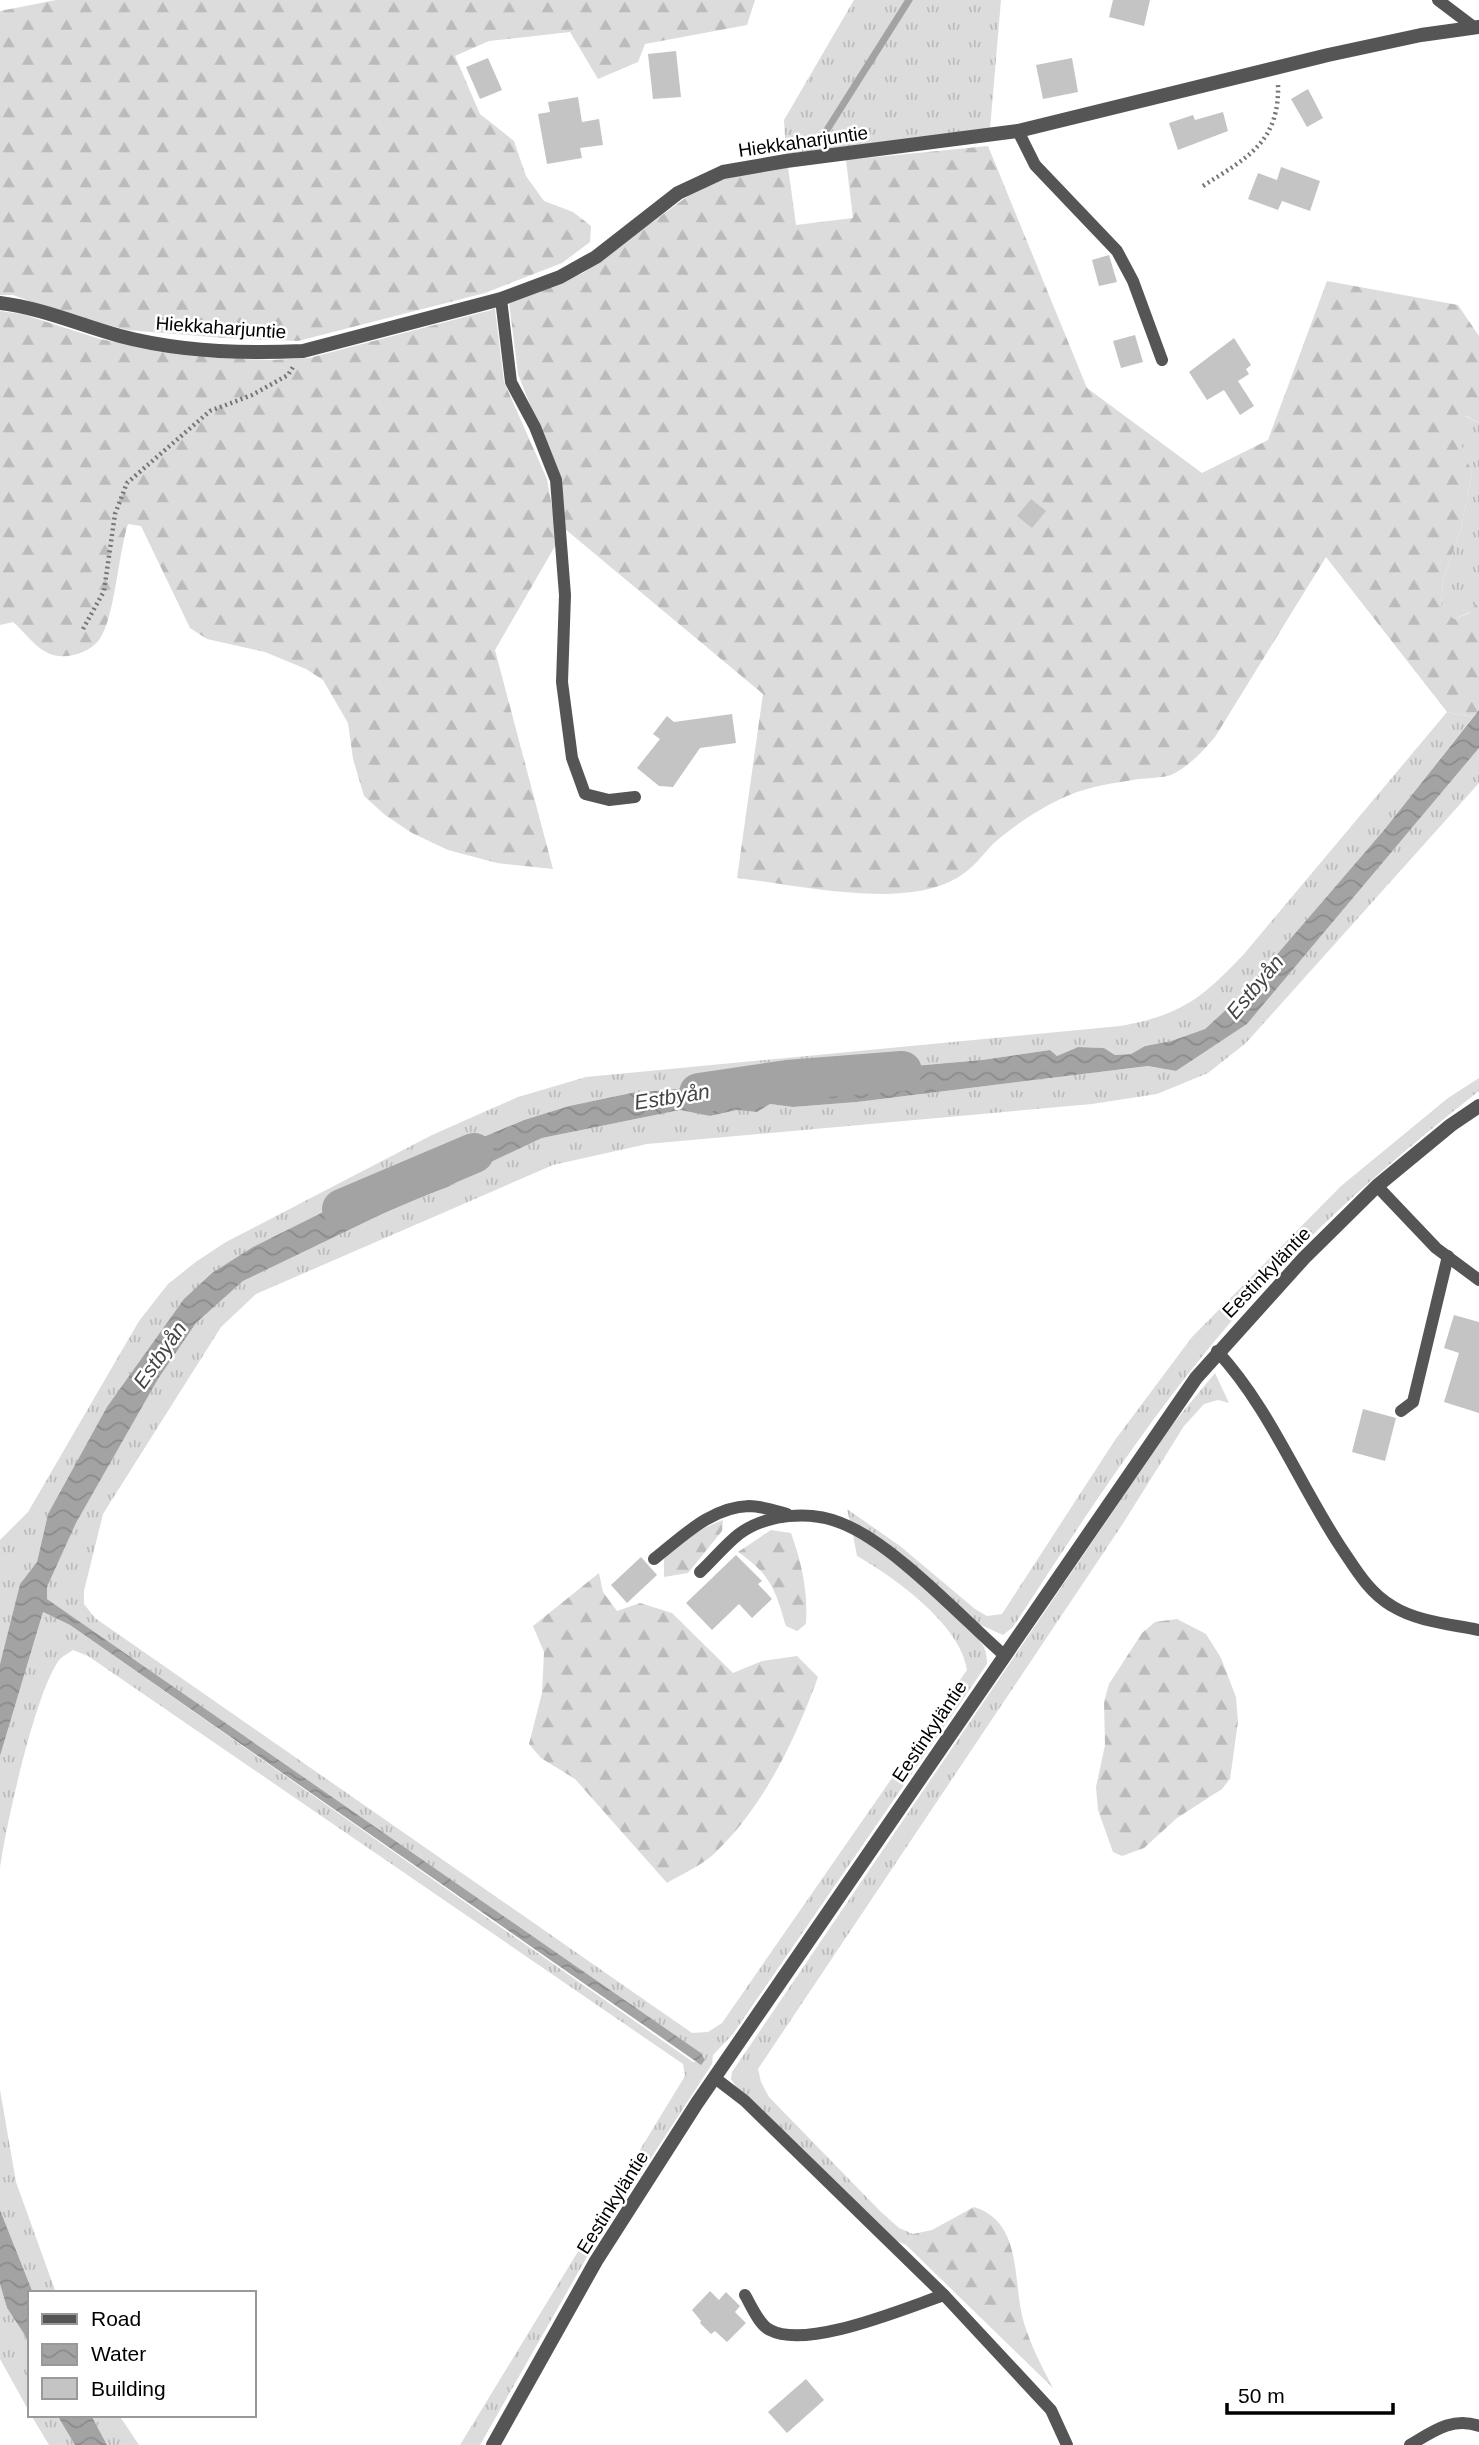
<svg xmlns="http://www.w3.org/2000/svg" width="1479" height="2445" viewBox="0 0 1479 2445" font-family="Arial,sans-serif">
<defs>
<pattern id="grass-tufts" width="24" height="20" patternUnits="userSpaceOnUse" patternTransform="scale(1.75)"><rect width="24" height="20" fill="#dcdcdc"/><path d="M3 7l-1-3M5 7V3M7 7l1-3M15 17l-1-3M17 17v-4M19 17l1-3" fill="none" stroke="#bbb"/></pattern>
<pattern id="forest-firs" width="22" height="20" patternUnits="userSpaceOnUse" patternTransform="scale(1.75)"><rect width="22" height="20" fill="#dcdcdc"/><path d="M5 1l3.5 6h-7zM16 11l3.5 6h-7z" fill="#bbb"/></pattern>
<pattern id="water-waves" width="16" height="10" patternUnits="userSpaceOnUse" patternTransform="scale(1.75)"><rect width="16" height="10" fill="#a3a3a3"/><path d="M0 5q4-4 8 0t8 0" fill="none" stroke="#8b8b8b"/></pattern>
</defs>
<rect width="100%" height="100%" fill="#fff"/>
<!-- grass -->
<g fill="url(#grass-tufts)">
<polygon points="854,0 1001,0 990,129 786,154 784,120"/>
<polygon points="1465,416 1479,423 1479,600 1470,612 1454,619 1441,608 1443,580 1461,528 1472,473 1455,431"/>
<path d="M 1447,712 L 1473,717 L 1384,830 L 1243,994 L 1205,1029 L 1171,1041 L 1145,1046 L 1131,1054 L 1115,1055 L 1104,1048 L 1078,1047 L 1057,1056 L 1050,1050 L 982,1060 L 868,1070 L 803,1087 L 780,1084 L 710,1086 L 631,1093 L 569,1106 L 524,1120 L 462,1146 L 416,1178 L 339,1204 L 253,1247 L 48,1514 L 37,1562 L 20,1584 L 0,1664 L 0,1540 L 28,1512 L 139,1321 L 168,1284 L 197,1261 L 226,1242 L 432,1135 L 518,1097 L 586,1077 L 1120,1026 C 1182,1015 1202,998 1244,954 Z"/>
<path d="M 1479,748 L 1479,783 L 1246,1043 L 1208,1073 L 1157,1094 L 1092,1104 L 647,1144 L 553,1165 L 256,1294 L 221,1327 L 103,1514 L 84,1591 L 84,1604 L 95,1618 L 692,2033 L 708,2032 L 722,2023 L 967,1670 C 961,1625 894,1577 857,1556 L 853,1535 C 882,1548 963,1617 982,1644 C 986,1650 987,1656 987,1664 L 733,2034 L 713,2055 L 712,2064 L 588,2255 L 480,2445 L 460,2445 L 685,2076 L 683,2064 L 88,1656 L 73,1650 C 69,1653 63,1656 60,1659 C 36,1688 5,1829 0,1869 L 0,1756 L 43,1612 L 70,1625 L 693,2062 L 705,2060 L 701,2053 L 47,1599 L 47,1587 L 76,1523 L 158,1379 L 196,1323 L 243,1281 L 405,1203 L 448,1187 L 493,1161 L 542,1138 L 680,1110 L 710,1116 L 737,1110 L 757,1112 L 770,1104 L 793,1107 L 857,1102 L 1148,1066 L 1176,1071 L 1247,1024 Z"/>
<path d="M 1479,1078 L 1479,1091 C 1391,1160 1308,1233 1235,1317 C 1151,1414 1082,1521 1013,1627 L 1003,1635 L 974,1622 L 850,1522 L 847,1509 L 900,1546 L 975,1609 L 987,1616 L 1002,1614 L 1115,1440 L 1192,1337 L 1341,1186 L 1448,1098 Z"/>
<polygon points="1215,1373 1229,1403 1218,1400 1204,1404 1184,1426 1122,1525 758,2069 761,2082 769,2097 880,2211 899,2228 913,2234 906,2245 897,2241 737,2088 731,2079 732,2072 1171,1426"/>
<polygon points="0,2090 16,2182 56,2293 33,2293 0,2210"/>
<polygon points="0,2284 7,2308 30,2343 30,2413 0,2359"/>
<polygon points="31,2415 57,2415 75,2445 49,2445"/>
<polygon points="91,2415 119,2415 139,2445 107,2445"/>
</g>
<!-- forest -->
<g fill="url(#forest-firs)">
<polygon points="56,0 755,0 747,25 645,44 638,62 598,79 570,32 489,41 455,56 480,114 514,141 526,176 544,201 573,212 591,226 590,242 562,263 485,293 298,341 224,338 127,330 60,312 13,295 0,295 0,11"/>
<path d="M 988,146 L 1087,388 L 1202,473 L 1268,440 L 1327,281 L 1458,305 L 1479,336 L 1479,423 L 1466,416 L 1456,431 L 1472,473 L 1461,528 L 1443,580 L 1441,607 L 1454,619 L 1469,613 L 1479,600 L 1479,710 L 1473,717 L 1447,712 L 1326,557 L 1215,737 C 1202,752 1190,766 1171,775 C 1162,778 1149,778 1139,779 C 1114,783 1090,786 1067,796 C 1042,807 1016,824 995,842 C 982,855 974,868 957,878 C 903,910 798,885 737,878 L 763,694 L 565,529 L 558,477 L 518,374 L 509,302 L 583,273 L 688,196 L 728,176 L 788,167 L 796,225 L 853,218 L 846,160 Z"/>
<path d="M 495,309 L 504,382 L 547,479 L 558,541 L 495,650 L 553,869 L 497,863 L 448,850 L 412,833 L 385,815 L 364,796 L 353,759 L 348,723 L 323,680 L 306,669 L 265,652 L 207,639 L 190,628 L 141,526 L 128,524 C 118,554 115,618 99,640 C 89,653 66,660 50,654 C 35,648 25,632 13,622 L 0,625 L 0,311 L 22,314 L 100,339 L 156,350 L 217,358 L 272,360 L 309,358 Z"/>
<path d="M 723,1520 L 722,1531 L 688,1573 L 664,1577 L 664,1559 C 681,1541 699,1529 723,1520 Z"/>
<path d="M 771,1530 L 791,1533 C 802,1564 808,1591 806,1624 L 797,1631 L 786,1626 C 775,1589 771,1575 738,1552 Z"/>
<path d="M 599,1573 L 603,1592 L 617,1611 L 640,1603 L 672,1613 L 733,1673 L 762,1661 L 797,1656 L 818,1677 C 795,1740 765,1804 716,1852 C 703,1865 682,1874 667,1883 L 575,1779 L 541,1758 L 529,1744 L 542,1693 L 544,1652 L 533,1626 Z"/>
<polygon points="1177,1619 1206,1634 1221,1658 1236,1697 1238,1722 1230,1779 1222,1789 1177,1818 1144,1848 1122,1856 1113,1852 1098,1810 1096,1787 1105,1745 1104,1702 1109,1684 1142,1633 1155,1622"/>
<path d="M 974,2207 C 1024,2222 1012,2284 1024,2323 C 1031,2346 1042,2367 1053,2388 L 906,2245 L 913,2234 L 932,2230 Z"/>
</g>
<!-- water -->
<g fill="url(#water-waves)">
<polygon points="1479,710 1479,748 1247,1024 1176,1071 1148,1066 857,1102 793,1107 770,1104 757,1112 737,1110 710,1116 680,1110 542,1138 493,1161 448,1187 405,1203 243,1281 196,1323 158,1379 76,1523 47,1587 47,1599 701,2053 705,2060 701,2065 70,1625 43,1612 0,1756 0,1664 20,1584 37,1562 48,1514 107,1407 184,1299 212,1273 253,1247 339,1204 416,1178 462,1146 524,1120 569,1106 631,1093 710,1086 780,1084 803,1087 868,1070 982,1060 1050,1050 1057,1056 1078,1047 1104,1048 1115,1055 1131,1054 1145,1046 1171,1041 1205,1029 1243,994 1384,830"/>
<polygon points="0,2210 33,2293 30,2293 30,2343 7,2308 0,2284"/>
<polygon points="57,2415 91,2415 107,2445 75,2445"/>
</g>
<g fill="none" stroke-linecap="round" stroke-linejoin="round">
<!-- stream -->
<polyline stroke="#a3a3a3" stroke-width="7" points="825,133 909,0"/>
<!-- river -->
<g stroke="#a3a3a3" stroke-width="40">
<polyline points="699,1093 787,1080 902,1071"/>
<polyline points="342,1209 474,1153"/>
</g>
</g>
<!-- building -->
<g fill="#c4c4c4">
<polygon points="1113,0 1150,0 1144,26 1109,17"/>
<polygon points="676,51 681,97 653,99 648,54"/>
<polygon points="488,58 502,90 480,99 466,67"/>
<polygon points="1072,58 1078,92 1043,99 1036,65"/>
<polygon points="1308,89 1323,118 1307,127 1291,99"/>
<polygon points="578,97 582,122 599,119 603,145 580,148 582,158 547,164 538,114 550,112 548,102"/>
<polygon points="1223,112 1228,131 1178,150 1169,123 1193,115 1195,120"/>
<polygon points="1281,167 1320,181 1310,211 1282,201 1278,210 1248,199 1258,173 1277,180"/>
<polygon points="1109,255 1117,282 1099,286 1092,260"/>
<polygon points="1135,335 1143,362 1121,368 1113,341"/>
<polygon points="1234,338 1251,365 1246,369 1249,374 1238,381 1254,406 1240,415 1224,390 1207,400 1189,372"/>
<polygon points="1031,499 1046,511 1032,528 1017,516"/>
<polygon points="732,714 736,743 700,748 673,787 659,786 637,768 660,739 653,734 667,716 674,722"/>
<polygon points="1454,1315 1479,1322 1479,1413 1444,1402 1459,1353 1444,1348"/>
<polygon points="1363,1409 1396,1418 1385,1461 1352,1452"/>
<polygon points="736,1555 762,1581 758,1584 772,1599 752,1618 739,1604 712,1630 686,1603"/>
<polygon points="641,1557 657,1575 627,1603 611,1585"/>
<polygon points="710,2291 719,2300 726,2292 740,2306 735,2312 746,2323 727,2342 715,2331 711,2334 700,2323 701,2321 692,2310"/>
<polygon points="806,2379 824,2400 787,2433 768,2412"/>
</g>
<g fill="none" stroke-linecap="round" stroke-linejoin="round">
<!-- path -->
<g stroke="#777" stroke-width="4.5" stroke-dasharray="2 3.5" stroke-linecap="butt">
<path d="M 1203,186 C 1248,157 1280,142 1278,83"/>
<polyline points="83,629 104,591 115,514 127,483 210,411 252,395 288,375 293,367"/>
</g>
<!-- service -->
<g stroke="#555" stroke-width="12">
<polyline points="1438,0 1475,28"/>
<polyline points="1018,131 1035,165 1117,251 1133,281 1162,360"/>
<polyline points="501,299 511,382 535,427 556,480 565,595 562,682 572,758 585,794 609,800 635,797"/>
<polyline points="1377,1186 1436,1248 1479,1280"/>
<path d="M 1217,1351 C 1269,1407 1298,1482 1340,1546 C 1355,1568 1368,1592 1392,1606 C 1418,1622 1450,1624 1479,1630"/>
<polyline points="1401,1411 1413,1402 1448,1256"/>
<path d="M 654,1559 C 682,1537 711,1507 749,1506 C 761,1506 776,1511 787,1514"/>
<path d="M 700,1572 C 713,1560 725,1545 739,1534 C 766,1514 810,1510 841,1523 C 893,1543 961,1617 1004,1655"/>
<path d="M 715,2078 L 745,2101 L 944,2295 C 905,2308 807,2350 770,2330 C 759,2325 751,2305 745,2295"/>
<polyline points="944,2295 1051,2410 1067,2445"/>
<path d="M 1410,2445 C 1432,2432 1453,2416 1479,2426"/>
</g>
<!-- minor -->
<path stroke="#555" stroke-width="14" d="M 0,303 C 41,308 80,325 120,336 C 177,351 244,354 303,351 L 501,299 L 560,277 L 596,257 L 678,193 L 723,172 L 786,161 L 1018,131 L 1328,55 L 1421,35 L 1479,27"/>
<!-- tertiary -->
<polyline stroke="#555" stroke-width="14" points="493,2445 596,2261 697,2103 1196,1378 1304,1258 1377,1186 1451,1125 1479,1106"/>
</g>
<g text-anchor="middle" stroke-width="5" stroke-linejoin="round" paint-order="stroke">
<!-- street labels -->
<g font-size="19" fill="#000" stroke="#fff">
<text transform="translate(803 141) rotate(-8)" y="7">Hiekkaharjuntie</text>
<text transform="translate(221 327) rotate(4)" y="7">Hiekkaharjuntie</text>
<text transform="translate(1266 1272) rotate(-46)" y="7">Eestinkyläntie</text>
<text transform="translate(929 1731) rotate(-56)" y="7">Eestinkyläntie</text>
<text transform="translate(612 2202) rotate(-58)" y="7">Eestinkyläntie</text>
</g>
<!-- water labels -->
<g font-size="21" font-style="italic" fill="#444" stroke="#fff">
<text transform="translate(1255 987) rotate(-50)" y="7">Estbyån</text>
<text transform="translate(672 1097) rotate(-9)" y="7">Estbyån</text>
<text transform="translate(160 1355) rotate(-55)" y="7">Estbyån</text>
</g>
</g>
<!-- legend -->
<rect x="28" y="2291" width="228" height="126" fill="#ffffff" stroke="#999999" stroke-width="2"/>
<rect x="42" y="2314" width="35" height="10" fill="#555555" stroke="#999999" stroke-width="2"/>
<text x="91" y="2326" font-size="21" fill="#000000">Road</text>
<rect x="42" y="2344" width="35" height="21" fill="url(#water-waves)" stroke="#999999" stroke-width="2"/>
<text x="91" y="2361" font-size="21" fill="#000000">Water</text>
<rect x="42" y="2378" width="35" height="21" fill="#c4c4c4" stroke="#999999" stroke-width="2"/>
<text x="91" y="2396" font-size="21" fill="#000000">Building</text>
<!-- scale -->
<path d="M1227 2403v10h166v-10" fill="none" stroke="#000000" stroke-width="3.5"/>
<text x="1238" y="2403" font-size="21" fill="#000000" stroke="#ffffff" stroke-width="5" paint-order="stroke">50 m</text>
</svg>
